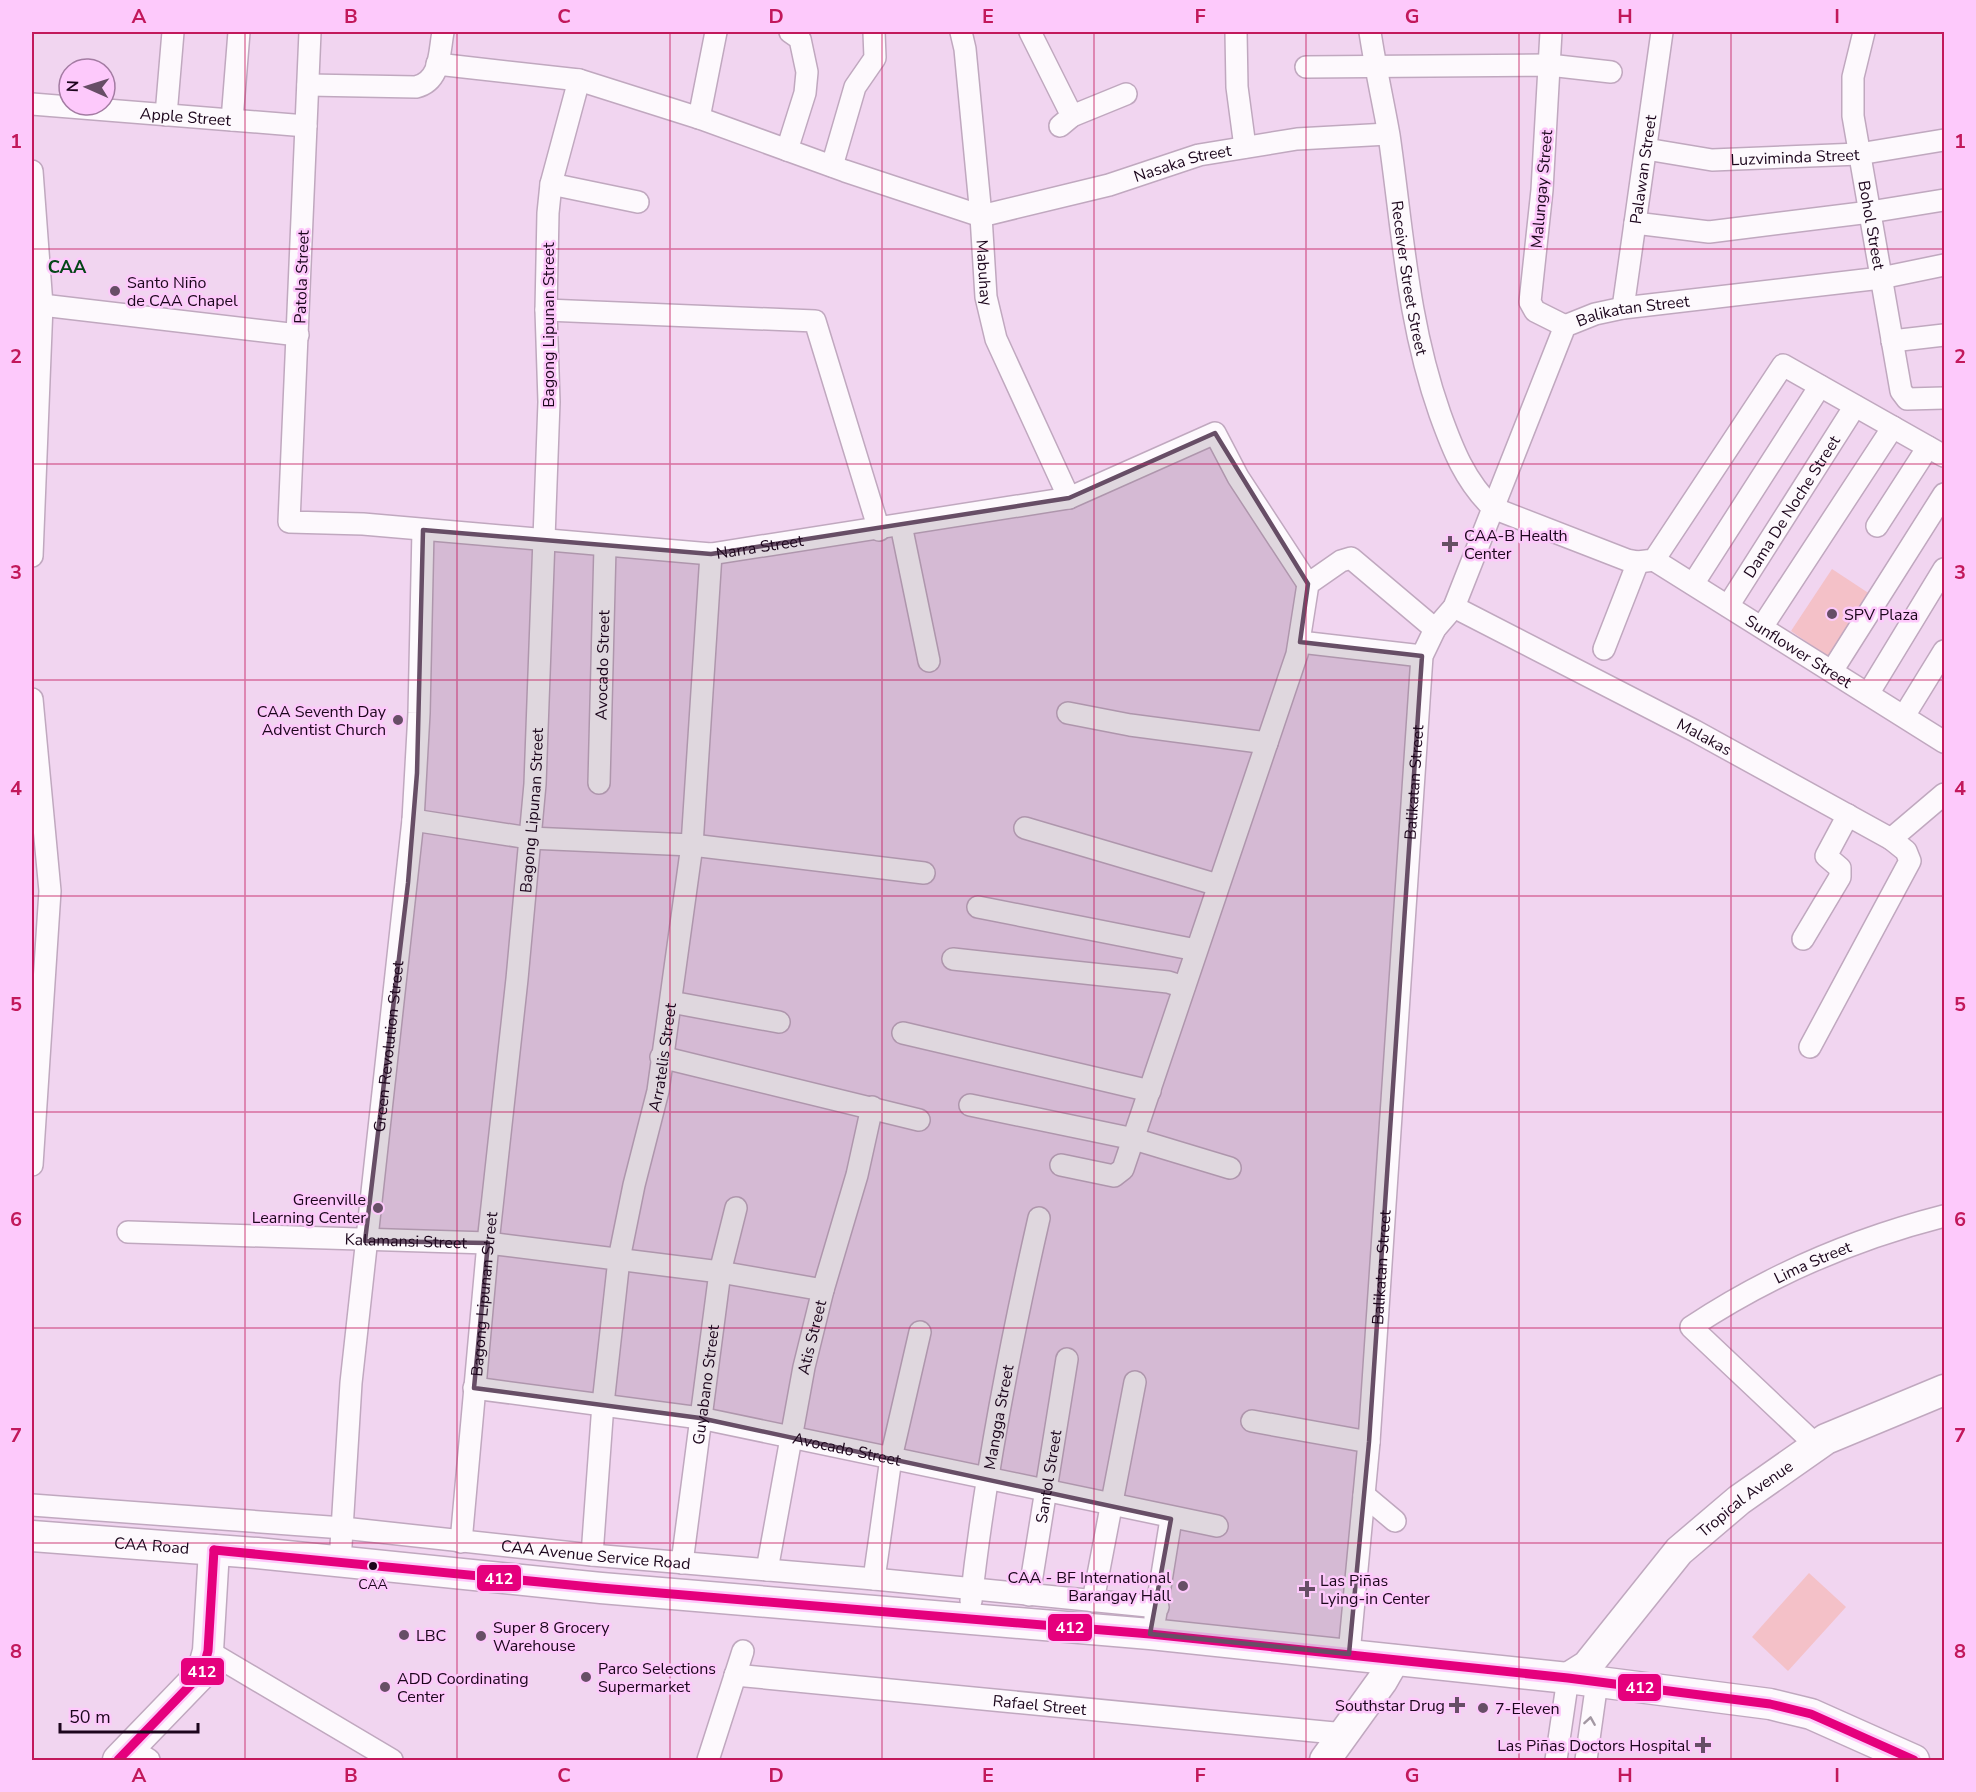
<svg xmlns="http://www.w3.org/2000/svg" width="1976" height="1792" viewBox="0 0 1976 1792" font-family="'Nunito Sans',sans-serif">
<rect width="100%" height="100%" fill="#f1d5f0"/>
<!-- green -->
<g fill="#f4c1c8">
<polygon points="1832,569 1873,596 1831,659 1791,631"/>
<polygon points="1809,1573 1846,1607 1788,1671 1752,1637"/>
</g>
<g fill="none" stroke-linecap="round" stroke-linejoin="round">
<defs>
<g id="street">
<path id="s1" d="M 310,32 L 289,522 L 363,524 L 711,554 L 1069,498 L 1215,433 L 1238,477 L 1308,584"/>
<path id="s2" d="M 961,32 L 965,49 L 981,216 L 986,297 L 996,339 L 1069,498"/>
<polyline points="1030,32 1072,116"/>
<polyline points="1236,32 1237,87 1245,147"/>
<path id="s3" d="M 1370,32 C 1375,66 1383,101 1389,135 C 1403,232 1407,320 1440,414 C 1453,450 1465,481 1493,508 L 1627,560 L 1638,562 L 1654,560 L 1783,365 L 1944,456"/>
<polyline points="1551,32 1542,190 1530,302 1535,311 1565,326"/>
<path id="s4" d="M 1864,32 L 1853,77 L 1853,116 L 1901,391 L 1907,399 L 1944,398"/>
<path id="s5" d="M 437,64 L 579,80 L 699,118 L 845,171 L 981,216 L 1109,185 L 1199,155 L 1297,139 L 1388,134"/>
<polyline points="1306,67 1549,65 1611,72"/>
<path d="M 308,85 L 416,87 C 441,81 439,53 443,32"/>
<path id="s6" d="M 32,104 L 306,126"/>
<polyline points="166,115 173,32"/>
<polyline points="699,118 716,32"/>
<polyline points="232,120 239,32"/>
<polyline points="1060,126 1072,116 1126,94"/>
<path id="s7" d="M 1646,149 L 1712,160 L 1859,154 L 1944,140"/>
<polyline points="787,150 805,93 807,72 800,39 790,32"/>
<polyline points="832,166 855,87 875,58 874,32"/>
<polyline points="32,171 42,305 32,556"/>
<polyline points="551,184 638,202"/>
<polyline points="1635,223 1709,232 1870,212 1944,200"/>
<polyline points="42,305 298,335"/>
<path id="s8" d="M 1623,308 L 1662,32"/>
<polyline points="546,310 815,321 879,530"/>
<polyline points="1892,341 1944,335"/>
<polyline points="901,525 929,661"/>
<polyline points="1877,526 1928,447"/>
<path id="s9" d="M 1654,560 L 1944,742"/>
<polyline points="1693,584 1820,386"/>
<path id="s10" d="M 1728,606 L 1855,406"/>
<path id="s11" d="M 1454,607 L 1695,731 L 1891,839 L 1944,794"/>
<polyline points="1762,627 1893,427"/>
<polyline points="1300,642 1422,656"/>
<polyline points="1604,649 1638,562"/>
<polyline points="1832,671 1944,494"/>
<polyline points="1868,694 1944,569"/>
<polyline points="32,699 50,891 32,1165"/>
<polyline points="1068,713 1130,725 1267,743"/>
<polyline points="1904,716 1944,651"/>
<path id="s12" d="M 599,783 L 605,547"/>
<polyline points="413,820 529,838 692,845 924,873"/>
<polyline points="1025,828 1218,885"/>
<polyline points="978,907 1196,950"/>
<polyline points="1803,939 1840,877 1840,868 1826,856 1848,815"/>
<polyline points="953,959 1168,982 1184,987"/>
<polyline points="671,1002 779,1022"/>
<polyline points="903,1033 1150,1091"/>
<polyline points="1810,1047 1910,861 1906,851 1891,839"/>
<polyline points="661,1057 919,1120"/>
<polyline points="970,1105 1134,1139 1230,1168"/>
<polyline points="1061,1165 1114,1176 1123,1169 1297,654 1308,584 1341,561 1351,558 1435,629"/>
<path id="s13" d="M 128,1232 L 488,1243 L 720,1272 L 823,1290"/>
<path id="s14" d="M 474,1388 L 700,1418 L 1217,1526"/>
<polyline points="1252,1421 1369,1442"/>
<path id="s15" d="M 1816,1445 L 1691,1327 C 1768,1276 1854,1239 1944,1216"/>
<polyline points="1364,1495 1395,1521"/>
<path id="s16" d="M 32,1505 L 343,1528 L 592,1555 L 874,1579 L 1158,1607"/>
<path id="s17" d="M 461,1542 L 488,1243 L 517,979 L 535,784 L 549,402 L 546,310 L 548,213 L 551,184 L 579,80"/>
<path id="s18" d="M 592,1555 L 603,1404 L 619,1259 L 634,1185 L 658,1091 L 692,845 L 711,554"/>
<path id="s19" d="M 340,1562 L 351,1383 L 413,820 L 419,713 L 423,530"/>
<path id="s20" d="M 682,1563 L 720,1272 L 736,1208"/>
<path id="s21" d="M 767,1570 L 804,1367 L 823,1290 L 857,1175 L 872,1107"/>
<polyline points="874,1579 891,1458 920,1332"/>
<path id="s22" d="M 1029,1595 L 1067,1359"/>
<path id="s23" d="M 971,1601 C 985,1472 1010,1345 1039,1218"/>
<polyline points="1093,1601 1135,1382"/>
<polyline points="1155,1618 1171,1519"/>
<polyline points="208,1651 392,1760"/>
<path id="s24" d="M 1349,1654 L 1369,1442 L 1422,656 L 1435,629 L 1454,607 L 1565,326 L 1595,314 L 1623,308 L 1881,278 L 1944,265"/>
<path id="s25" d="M 735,1675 L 1345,1734"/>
<polyline points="130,1748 149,1760"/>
<polyline points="708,1760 743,1651"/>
<polyline points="1556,1760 1568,1678"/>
<polyline points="1586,1760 1597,1682"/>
</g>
<g id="secondary">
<path id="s26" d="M 32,1536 L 257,1553 L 601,1588 L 1150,1634 L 1568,1678 L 1770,1704 L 1811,1714 L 1914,1760"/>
<path id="s27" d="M 1568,1678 L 1587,1666 L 1679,1551 L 1739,1500 L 1826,1439 L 1944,1390"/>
<polyline points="118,1760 202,1673 208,1651 214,1550"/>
<polyline points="1325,1760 1382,1681 1394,1660"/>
</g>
</defs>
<!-- street casing -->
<use href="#street" stroke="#c0a8bf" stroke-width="24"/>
<!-- secondary casing -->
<use href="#secondary" stroke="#c0a8bf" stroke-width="33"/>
<!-- street -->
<use href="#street" stroke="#fdf9fd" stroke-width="21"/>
<!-- secondary -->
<use href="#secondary" stroke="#fdf9fd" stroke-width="30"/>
<defs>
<g id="bus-1">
<polyline points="214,1550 601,1588 1150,1634 1568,1678 1770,1704 1811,1714 1914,1760"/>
<polyline points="118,1760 202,1673 208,1651 214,1550"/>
</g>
</defs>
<!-- bus-1 casing -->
<use href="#bus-1" stroke="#fdc9fb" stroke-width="14"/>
<!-- bus-1 -->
<use href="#bus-1" stroke="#e5007d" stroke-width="9"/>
</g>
<!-- one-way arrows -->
<defs><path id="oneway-chevron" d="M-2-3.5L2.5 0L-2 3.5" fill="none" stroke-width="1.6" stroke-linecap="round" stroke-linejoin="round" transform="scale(1.5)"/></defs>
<use stroke="#a398a3" href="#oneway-chevron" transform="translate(1590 1721) rotate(-81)"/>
<!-- marked area -->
<path fill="#674e66" fill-opacity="0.2" stroke="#674e66" stroke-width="4.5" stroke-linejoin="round" d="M 1215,433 L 1308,584 L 1300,642 L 1422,656 L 1369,1442 L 1349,1654 L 1150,1634 L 1171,1519 L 700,1418 L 474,1388 L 488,1243 L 365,1241 L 408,883 L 417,773 L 423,530 L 711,554 L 1069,498 Z"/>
<!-- grid -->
<path fill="none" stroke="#c2185b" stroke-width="1.5" stroke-opacity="0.55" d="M 245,32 L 245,1760M 457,32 L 457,1760M 670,32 L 670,1760M 882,32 L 882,1760M 1094,32 L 1094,1760M 1306,32 L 1306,1760M 1519,32 L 1519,1760M 1731,32 L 1731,1760M 32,249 L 1944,249M 32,464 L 1944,464M 32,680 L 1944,680M 32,896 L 1944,896M 32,1112 L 1944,1112M 32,1328 L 1944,1328M 32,1543 L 1944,1543"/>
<!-- markers -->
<g fill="#674e66" stroke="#fdc9fb" stroke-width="2">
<circle cx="115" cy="291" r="6"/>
<path d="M1447 535h6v6h6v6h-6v6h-6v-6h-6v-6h6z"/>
<circle cx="1832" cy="614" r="6"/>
<circle cx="398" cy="720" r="6"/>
<circle cx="378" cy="1208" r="6"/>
<circle cx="1183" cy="1586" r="6"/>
<path d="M1304 1580h6v6h6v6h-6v6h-6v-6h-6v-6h6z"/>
<circle cx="404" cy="1635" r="6"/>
<circle cx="481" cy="1636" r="6"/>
<circle cx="586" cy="1677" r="6"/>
<circle cx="385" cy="1687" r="6"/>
<path d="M1454 1696h6v6h6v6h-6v6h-6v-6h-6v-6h6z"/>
<circle cx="1483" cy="1708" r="6"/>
<path d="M1700 1736h6v6h6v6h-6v6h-6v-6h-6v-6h6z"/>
</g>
<circle fill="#1c061c" stroke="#fdc9fb" stroke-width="2" cx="373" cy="1566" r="5"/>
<g text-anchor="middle" stroke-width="5" stroke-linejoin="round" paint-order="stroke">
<!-- bus labels -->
<g font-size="14" fill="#1c061c" stroke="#fdc9fb">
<text x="373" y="1589">CAA</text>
</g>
<!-- street labels -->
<g font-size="16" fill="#1c061c" stroke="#fdc9fb">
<text dy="6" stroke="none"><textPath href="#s6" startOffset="154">Apple Street</textPath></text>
<text dy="6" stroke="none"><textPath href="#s7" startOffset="150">Luzviminda Street</textPath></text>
<text dy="6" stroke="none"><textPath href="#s5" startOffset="776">Nasaka Street</textPath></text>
<text dy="6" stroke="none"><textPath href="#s8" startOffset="140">Palawan Street</textPath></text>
<text transform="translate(1541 189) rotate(-85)" y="6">Malungay Street</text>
<text dy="6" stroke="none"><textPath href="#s4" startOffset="196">Bohol Street</textPath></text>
<text dy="6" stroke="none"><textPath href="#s2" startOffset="242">Mabuhay</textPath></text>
<text transform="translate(301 277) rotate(-88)" y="6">Patola Street</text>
<text dy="6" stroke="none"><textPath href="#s3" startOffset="249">Receiver Street Street</textPath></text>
<text dy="6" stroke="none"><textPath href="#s24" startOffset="1432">Balikatan Street</textPath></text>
<text transform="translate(548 325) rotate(-90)" y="6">Bagong Lipunan Street</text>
<text dy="6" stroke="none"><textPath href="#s10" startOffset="118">Dama De Noche Street</textPath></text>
<text dy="6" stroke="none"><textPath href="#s1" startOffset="963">Narra Street</textPath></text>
<text dy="6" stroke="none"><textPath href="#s9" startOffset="171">Sunflower Street</textPath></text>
<text dy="6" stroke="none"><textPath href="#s12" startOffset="118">Avocado Street</textPath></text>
<text dy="6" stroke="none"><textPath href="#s11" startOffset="282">Malakas</textPath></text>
<text dy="6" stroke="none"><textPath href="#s24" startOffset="874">Balikatan Street</textPath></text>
<text dy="6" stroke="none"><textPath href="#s17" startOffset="735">Bagong Lipunan Street</textPath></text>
<text dy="6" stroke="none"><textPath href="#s19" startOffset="518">Green Revolution Street</textPath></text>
<text dy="6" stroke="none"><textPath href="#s18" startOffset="504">Arratelis Street</textPath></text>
<text dy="6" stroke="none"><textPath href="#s13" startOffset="278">Kalamansi Street</textPath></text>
<text dy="6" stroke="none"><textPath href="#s15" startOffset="310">Lima Street</textPath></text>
<text dy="6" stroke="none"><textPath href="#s24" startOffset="388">Balikatan Street</textPath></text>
<text dy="6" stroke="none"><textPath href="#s17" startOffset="249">Bagong Lipunan Street</textPath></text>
<text dy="6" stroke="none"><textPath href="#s21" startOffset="237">Atis Street</textPath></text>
<text dy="6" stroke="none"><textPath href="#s20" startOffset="180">Guyabano Street</textPath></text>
<text dy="6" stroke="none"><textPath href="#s23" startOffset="186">Mangga Street</textPath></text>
<text dy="6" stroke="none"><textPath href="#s14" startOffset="378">Avocado Street</textPath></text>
<text dy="6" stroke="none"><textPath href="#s22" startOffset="120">Santol Street</textPath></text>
<text dy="6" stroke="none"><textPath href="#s27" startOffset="254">Tropical Avenue</textPath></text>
<text dy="6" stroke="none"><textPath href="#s26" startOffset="120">CAA Road</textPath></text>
<text dy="6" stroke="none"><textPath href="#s16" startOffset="566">CAA Avenue Service Road</textPath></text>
<text dy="6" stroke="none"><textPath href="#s25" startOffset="306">Rafael Street</textPath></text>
</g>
<!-- poi labels -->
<g font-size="16" fill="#1c061c" stroke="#fdc9fb" text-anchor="start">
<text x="127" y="288">Santo Niño<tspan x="127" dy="18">de CAA Chapel</tspan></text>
<text x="1464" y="541">CAA-B Health<tspan x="1464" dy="18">Center</tspan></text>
<text x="1844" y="620">SPV Plaza</text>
<text x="386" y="717" text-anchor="end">CAA Seventh Day<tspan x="386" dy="18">Adventist Church</tspan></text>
<text x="366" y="1205" text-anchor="end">Greenville<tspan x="366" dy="18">Learning Center</tspan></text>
<text x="1171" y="1583" text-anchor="end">CAA - BF International<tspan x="1171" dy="18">Barangay Hall</tspan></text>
<text x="1320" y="1586">Las Piñas<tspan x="1320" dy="18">Lying-in Center</tspan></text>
<text x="493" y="1633">Super 8 Grocery<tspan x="493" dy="18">Warehouse</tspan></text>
<text x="416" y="1641">LBC</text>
<text x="598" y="1674">Parco Selections<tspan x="598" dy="18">Supermarket</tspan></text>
<text x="397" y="1684">ADD Coordinating<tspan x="397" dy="18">Center</tspan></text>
<text x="1445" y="1711" text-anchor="end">Southstar Drug</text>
<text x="1495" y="1714">7-Eleven</text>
<text x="1690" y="1751" text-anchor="end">Las Piñas Doctors Hospital</text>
</g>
<!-- neighbourhood labels -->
<g font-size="18" font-weight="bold" fill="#044717" stroke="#fdc9fb">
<text x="67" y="273">CAA</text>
</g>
</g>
<g stroke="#fdc9fb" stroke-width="2">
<rect x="476" y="1564" width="46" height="28" rx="6" fill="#e5007d"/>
<rect x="1047" y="1613" width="46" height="29" rx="6" fill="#e5007d"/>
<rect x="180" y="1657" width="45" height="29" rx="6" fill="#e5007d"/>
<rect x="1617" y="1673" width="45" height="29" rx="6" fill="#e5007d"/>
</g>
<g font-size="16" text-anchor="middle" font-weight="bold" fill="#fff">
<text x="499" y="1584">412</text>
<text x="1070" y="1633">412</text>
<text x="202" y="1677">412</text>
<text x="1640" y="1693">412</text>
</g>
<!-- border -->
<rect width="1976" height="1792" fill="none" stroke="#fdc9fb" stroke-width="66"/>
<!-- north arrow -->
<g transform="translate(87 87) rotate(273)"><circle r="28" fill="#fdc9fb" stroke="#a37ba2" stroke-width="1.5"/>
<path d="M0-4.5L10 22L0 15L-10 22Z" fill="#674e66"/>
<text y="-9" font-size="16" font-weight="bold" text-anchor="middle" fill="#1c061c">N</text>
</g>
<!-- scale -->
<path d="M60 1723v9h138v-9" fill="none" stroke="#1c061c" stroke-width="3"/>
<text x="69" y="1723" font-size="18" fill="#1c061c" stroke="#fdc9fb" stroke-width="4.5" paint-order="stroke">50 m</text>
<rect x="33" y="33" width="1910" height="1726" fill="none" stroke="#c2185b" stroke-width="2"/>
<g font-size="20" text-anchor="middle" font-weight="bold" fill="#c2185b">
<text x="139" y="23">A</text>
<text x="351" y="23">B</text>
<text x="564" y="23">C</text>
<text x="776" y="23">D</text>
<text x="988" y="23">E</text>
<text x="1200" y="23">F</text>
<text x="1412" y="23">G</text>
<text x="1625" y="23">H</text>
<text x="1837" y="23">I</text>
<text x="16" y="148">1</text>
<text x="1960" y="148">1</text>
<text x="16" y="363">2</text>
<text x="1960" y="363">2</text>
<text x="16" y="579">3</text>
<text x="1960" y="579">3</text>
<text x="16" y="795">4</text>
<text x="1960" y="795">4</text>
<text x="16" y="1011">5</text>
<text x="1960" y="1011">5</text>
<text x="16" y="1226">6</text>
<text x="1960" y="1226">6</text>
<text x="16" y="1442">7</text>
<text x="1960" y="1442">7</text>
<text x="16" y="1658">8</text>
<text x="1960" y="1658">8</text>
<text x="139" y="1782">A</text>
<text x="351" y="1782">B</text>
<text x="564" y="1782">C</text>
<text x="776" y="1782">D</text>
<text x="988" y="1782">E</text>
<text x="1200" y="1782">F</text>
<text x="1412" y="1782">G</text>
<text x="1625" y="1782">H</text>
<text x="1837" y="1782">I</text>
</g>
</svg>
